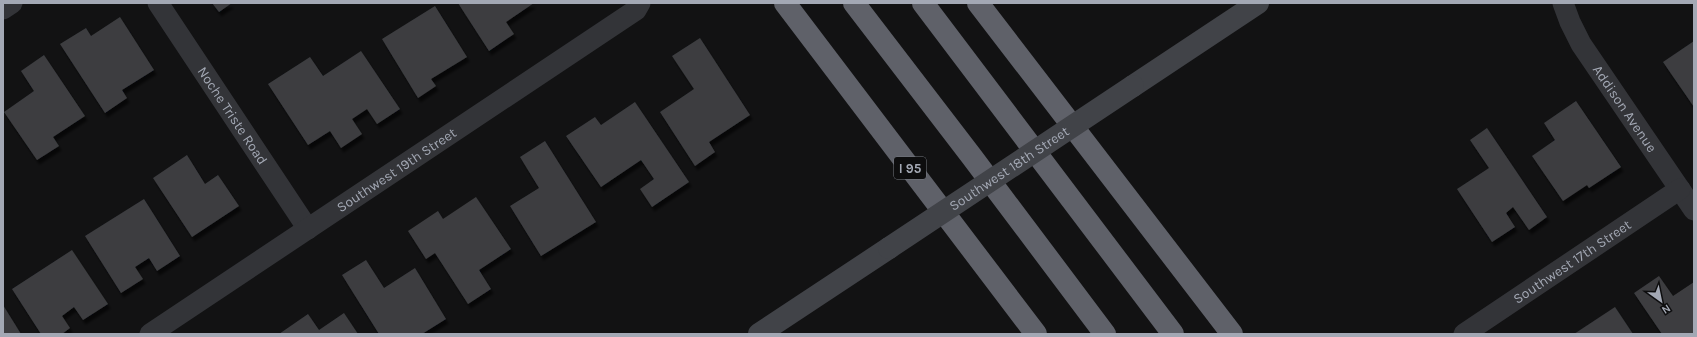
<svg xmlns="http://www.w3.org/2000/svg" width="1697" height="337" viewBox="0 0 1697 337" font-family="Karla,sans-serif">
<defs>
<filter id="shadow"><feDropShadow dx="2.5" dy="4.5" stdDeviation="1" flood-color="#0009"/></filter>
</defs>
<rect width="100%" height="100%" fill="#121213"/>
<!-- building -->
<g fill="#3c3d40" filter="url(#shadow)">
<polygon points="212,3 232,3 219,12"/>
<polygon points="458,3 534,3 506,22 514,34 489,51"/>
<polygon points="435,6 467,57 431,79 436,86 418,98 382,39"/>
<polygon points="120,17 154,70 122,90 127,98 105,113 60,44 86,28 91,36"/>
<polygon points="700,38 750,115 709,142 715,152 695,166 660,112 694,89 672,56"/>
<polygon points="1694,41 1694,107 1663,62"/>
<polygon points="361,51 400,109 377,124 367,109 352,119 362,134 341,148 330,131 308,145 268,84 310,57 323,76"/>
<polygon points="44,55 85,116 53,137 59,146 37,160 4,112 34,91 21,71"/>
<polygon points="1576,101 1621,167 1589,188 1587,185 1563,201 1532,156 1555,140 1544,123"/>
<polygon points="635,102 689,182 652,207 640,189 654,179 641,160 601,187 566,136 595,117 601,125"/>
<polygon points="1487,128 1547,217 1529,230 1513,207 1506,213 1515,227 1492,242 1457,189 1489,168 1470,140"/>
<polygon points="545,141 596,222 541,256 510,206 539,188 520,157"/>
<polygon points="187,155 205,184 218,175 239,206 192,237 153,178"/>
<polygon points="476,197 511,249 479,270 491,289 468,304 435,253 426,259 408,231 438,211 443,219"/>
<polygon points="144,199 180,256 157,271 149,258 135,267 143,279 121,293 85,236"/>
<polygon points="72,250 108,304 83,320 74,307 62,316 70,328 62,334 41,334 12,289"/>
<polygon points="366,260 384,288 415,268 446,319 422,334 379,334 342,275"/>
<polygon points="1659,276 1673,296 1694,282 1694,334 1662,334 1634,293"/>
<polygon points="3,305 21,334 3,334"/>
<polygon points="1615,307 1633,334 1574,334"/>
<polygon points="344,313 358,334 279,334 308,314 319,330"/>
</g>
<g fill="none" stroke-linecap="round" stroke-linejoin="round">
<!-- minor -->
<g stroke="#333438" stroke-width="21">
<path id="s1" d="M 158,3 L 308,229"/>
<path id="s2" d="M 1563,3 L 1570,22 L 1581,44 L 1694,210"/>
<polyline points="3,9 12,3"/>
<path id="s3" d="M 150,334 L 636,10 L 640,3"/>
<path id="s4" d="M 1464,334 L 1680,189"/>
</g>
<!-- secondary -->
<g stroke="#414348" stroke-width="22">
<polyline points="1133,86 1258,3"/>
<polyline points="759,334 889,248"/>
</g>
<!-- motorway -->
<g stroke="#5f6169" stroke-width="22">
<polyline points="785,3 1036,334"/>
<polyline points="854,3 972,157 1105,334"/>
<polyline points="923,3 1173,334"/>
<polyline points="978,3 1232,334"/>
</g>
<!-- secondary-bridge -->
<path stroke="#414348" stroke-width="22" id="s5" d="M 889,248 L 1133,86"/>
</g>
<g text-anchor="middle" stroke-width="3" stroke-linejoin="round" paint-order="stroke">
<!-- shield labels -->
<rect fill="#0d0d0e" stroke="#767a82" stroke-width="1" x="894" y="157" width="32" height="22" rx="3"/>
<g font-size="13" font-weight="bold" fill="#a3a8b4">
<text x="910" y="173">I 95</text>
</g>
<!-- street labels -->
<g font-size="14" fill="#a3a8b4" stroke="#0d0d0e">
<text dy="5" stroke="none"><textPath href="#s2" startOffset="123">Addison Avenue</textPath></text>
<text dy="5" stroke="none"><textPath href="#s1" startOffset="135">Noche Triste Road</textPath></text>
<text dy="5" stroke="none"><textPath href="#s5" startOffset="144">Southwest 18th Street</textPath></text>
<text dy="5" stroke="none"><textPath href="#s3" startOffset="296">Southwest 19th Street</textPath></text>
<text dy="5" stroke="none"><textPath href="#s4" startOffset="130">Southwest 17th Street</textPath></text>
</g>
</g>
<!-- border -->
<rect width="1697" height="337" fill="none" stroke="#a3a8b4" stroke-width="8"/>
<!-- north arrow -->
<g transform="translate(1661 301) rotate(147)" stroke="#0d0d0e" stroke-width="3" paint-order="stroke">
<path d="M0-3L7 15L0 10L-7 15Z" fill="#a3a8b4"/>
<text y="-6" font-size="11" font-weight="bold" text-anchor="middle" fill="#a3a8b4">N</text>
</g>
</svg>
